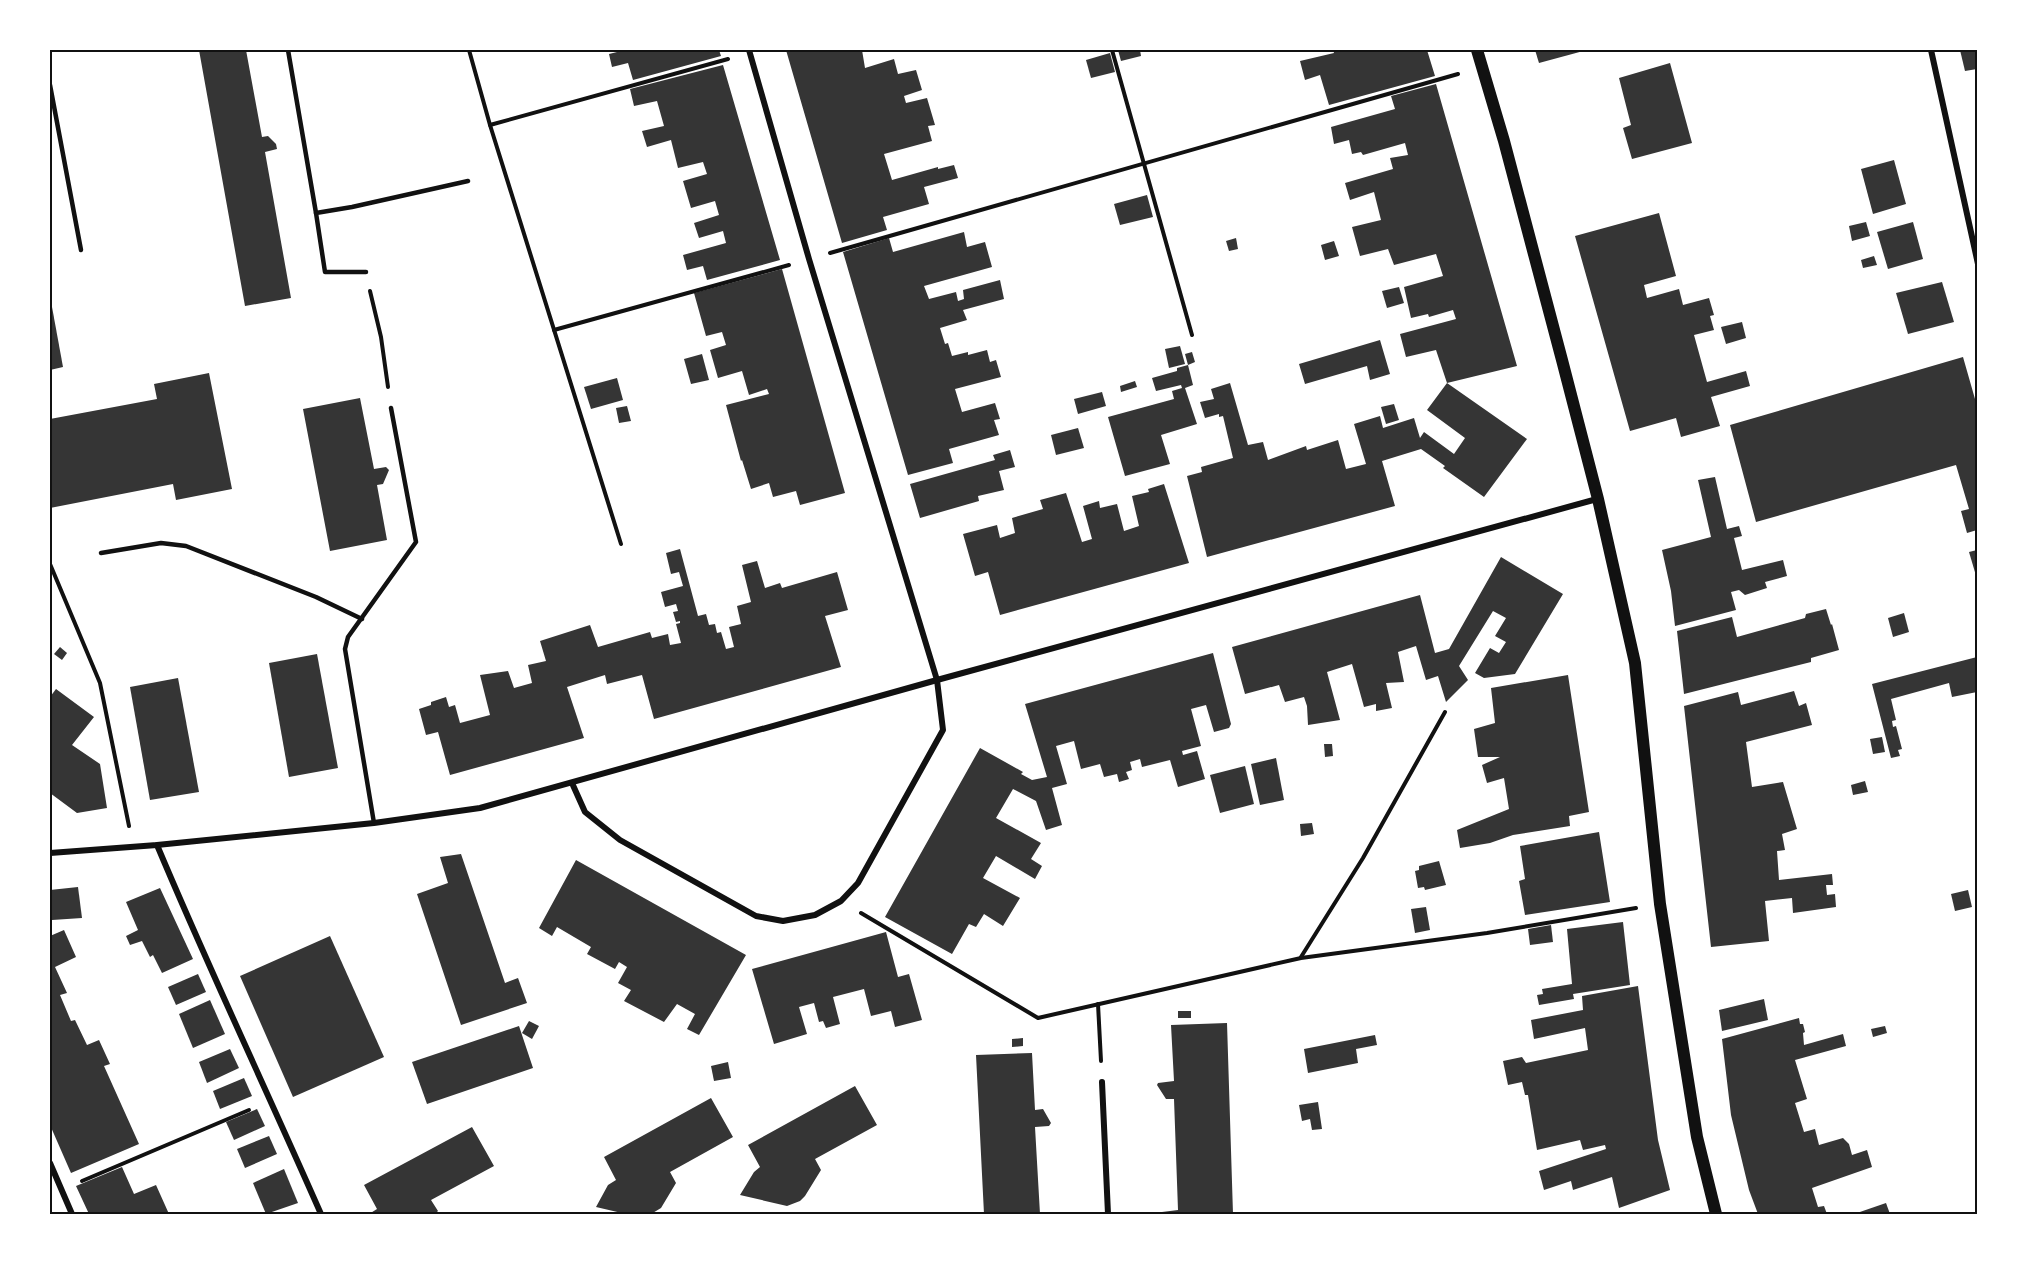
<svg xmlns="http://www.w3.org/2000/svg" width="2027" height="1264" viewBox="0 0 2027 1264" font-family="Overpass,sans-serif">
<rect width="100%" height="100%" fill="#fff"/>
<!-- building -->
<g fill="#353535">
<polygon points="199,50 246,50 262,137 268,136 276,144 277,149 265,152 291,298 245,306"/>
<polygon points="621,50 719,50 721,56 633,80 628,63 612,67 609,54 621,51"/>
<polygon points="786,50 862,50 865,68 894,59 898,74 916,70 922,90 904,96 906,103 927,98 935,125 928,126 932,141 884,154 892,180 938,167 938,169 954,165 958,178 924,187 929,204 883,217 887,230 842,243"/>
<polygon points="1118,50 1140,50 1141,56 1121,61"/>
<polygon points="1333,50 1427,50 1435,76 1329,105 1320,75 1305,80 1300,61 1334,53"/>
<polygon points="1535,50 1587,50 1539,63"/>
<polygon points="1960,50 1977,50 1977,69 1965,71"/>
<polygon points="1110,53 1115,72 1091,78 1086,60"/>
<polygon points="1670,63 1692,143 1632,159 1623,128 1631,125 1619,78"/>
<polygon points="723,65 780,260 707,280 703,266 687,270 683,255 726,243 723,231 699,238 694,223 719,215 715,201 691,208 683,181 707,174 703,162 678,168 671,140 647,147 642,131 664,126 657,101 634,106 630,89"/>
<polygon points="1436,84 1517,366 1447,383 1527,439 1484,497 1443,468 1445,466 1421,449 1382,461 1395,506 1207,557 1187,476 1202,472 1201,467 1233,458 1223,416 1219,417 1219,414 1205,418 1200,402 1214,399 1211,389 1230,383 1248,445 1263,442 1268,460 1306,446 1307,450 1338,440 1346,469 1366,464 1354,424 1380,416 1383,428 1414,418 1420,438 1424,432 1454,454 1465,438 1427,410 1447,383 1436,350 1406,357 1400,334 1456,319 1453,310 1429,317 1428,314 1411,318 1404,287 1443,276 1436,254 1394,265 1388,249 1360,256 1352,227 1381,220 1374,192 1350,200 1345,183 1393,169 1390,158 1408,155 1405,143 1363,155 1361,152 1352,154 1349,140 1334,144 1331,127 1395,109 1391,96"/>
<polygon points="1894,160 1906,204 1873,214 1861,169"/>
<polygon points="1147,195 1153,217 1120,225 1114,204"/>
<polygon points="1659,213 1676,276 1644,285 1647,298 1679,289 1683,305 1709,298 1714,315 1710,316 1714,330 1694,335 1707,382 1746,371 1750,386 1711,397 1720,426 1681,437 1676,418 1630,431 1575,236"/>
<polygon points="1866,222 1870,236 1852,241 1849,226"/>
<polygon points="1913,222 1923,259 1888,269 1877,232"/>
<polygon points="964,232 967,247 985,242 992,267 924,286 929,299 956,292 958,301 964,299 963,290 1000,280 1004,299 963,310 967,320 940,328 945,344 948,343 952,356 968,352 968,355 987,350 990,362 996,360 1001,377 955,389 962,412 995,403 1000,419 994,420 999,435 949,449 953,463 908,475 843,252 889,238 893,252"/>
<polygon points="1236,238 1238,249 1229,251 1226,241"/>
<polygon points="1334,241 1339,256 1325,260 1321,245"/>
<polygon points="1874,256 1877,265 1863,268 1861,260"/>
<polygon points="782,269 845,493 800,505 796,491 773,497 769,483 751,489 742,460 741,461 726,405 769,394 767,389 749,395 742,371 718,378 710,350 726,345 722,332 706,336 694,293"/>
<polygon points="1942,282 1954,322 1908,334 1896,293"/>
<polygon points="1399,287 1404,303 1387,308 1382,291"/>
<polygon points="50,296 63,367 50,370"/>
<polygon points="1742,322 1746,338 1726,344 1721,327"/>
<polygon points="1380,340 1390,374 1370,380 1367,366 1305,384 1299,364"/>
<polygon points="1180,346 1185,364 1169,368 1165,349"/>
<polygon points="1192,352 1195,362 1188,365 1193,385 1185,388 1197,424 1161,435 1170,464 1125,476 1108,417 1174,399 1172,391 1182,388 1181,385 1156,391 1152,378 1177,371 1177,368 1188,365 1185,354"/>
<polygon points="702,354 709,380 691,384 684,359"/>
<polygon points="1963,357 1977,406 1977,530 1967,533 1961,511 1969,509 1956,465 1756,522 1730,425"/>
<polygon points="209,373 232,489 176,500 173,484 50,508 50,419 157,399 154,384"/>
<polygon points="617,378 623,400 591,409 584,387"/>
<polygon points="1135,381 1137,387 1121,392 1120,386"/>
<polygon points="1102,392 1106,406 1078,414 1074,399"/>
<polygon points="360,398 374,469 386,467 389,470 383,484 377,485 387,540 330,551 303,409"/>
<polygon points="1394,404 1399,420 1386,424 1381,407"/>
<polygon points="627,406 631,421 619,423 616,408"/>
<polygon points="1078,428 1084,448 1056,455 1051,435"/>
<polygon points="1010,450 1015,467 999,471 1004,490 978,496 979,501 920,518 910,484 995,460 993,455"/>
<polygon points="1715,477 1727,529 1739,526 1742,536 1734,538 1742,570 1783,560 1787,576 1765,582 1767,588 1745,595 1739,590 1731,592 1736,610 1675,626 1671,591 1662,550 1711,537 1698,480"/>
<polygon points="1164,484 1189,563 1000,615 988,572 975,576 963,534 997,525 1000,538 1015,533 1012,518 1043,509 1040,500 1066,493 1082,542 1092,539 1083,506 1099,501 1100,508 1117,504 1124,531 1139,526 1132,496 1149,492 1148,489"/>
<polygon points="680,549 698,616 706,614 709,625 715,624 717,633 721,632 726,649 734,647 729,627 741,624 737,606 751,602 742,565 757,561 765,588 780,583 782,588 837,572 848,610 825,616 841,667 654,719 642,675 607,684 605,675 567,687 584,738 450,775 438,732 426,735 419,709 431,705 431,702 446,697 449,707 455,705 460,723 490,715 480,675 508,671 514,688 532,683 528,665 546,661 540,641 590,625 598,647 650,632 652,638 668,634 670,645 681,643 676,624 680,623 680,621 676,622 673,612 678,611 676,604 665,607 661,592 683,586 679,572 671,574 666,553"/>
<polygon points="1977,550 1977,579 1969,552"/>
<polygon points="1501,557 1563,594 1515,674 1484,678 1475,673 1490,648 1499,653 1506,642 1495,636 1506,618 1493,611 1459,666 1468,680 1446,702 1438,676 1426,680 1416,646 1398,652 1404,682 1386,683 1392,708 1376,711 1376,704 1364,707 1352,664 1327,672 1340,720 1308,725 1307,706 1304,697 1285,702 1279,685 1245,694 1232,647 1420,595 1435,653 1449,649"/>
<polygon points="1826,609 1831,625 1832,624 1839,650 1811,658 1811,662 1684,694 1677,631 1732,617 1737,637 1805,618 1806,614"/>
<polygon points="1904,613 1909,632 1893,637 1888,618"/>
<polygon points="60,647 67,653 62,660 54,654"/>
<polygon points="1213,653 1231,724 1229,728 1214,732 1206,705 1191,709 1201,746 1182,751 1183,755 1197,751 1205,779 1178,787 1170,760 1142,767 1140,759 1130,762 1132,770 1126,772 1129,779 1119,782 1117,774 1104,777 1100,764 1081,769 1074,741 1056,746 1067,784 1052,788 1062,825 1046,830 1036,801 1013,789 996,818 1041,843 1031,859 1042,866 1035,879 996,856 983,878 1020,898 1003,926 984,914 976,927 969,924 952,954 885,917 980,748 1023,772 1021,774 1032,780 1047,777 1025,704"/>
<polygon points="317,654 338,768 289,777 269,663"/>
<polygon points="1977,657 1977,692 1952,697 1949,683 1891,699 1896,720 1892,721 1893,727 1896,726 1902,749 1898,750 1900,756 1891,758 1872,684"/>
<polygon points="1568,675 1589,812 1569,816 1570,826 1513,835 1490,843 1460,848 1457,830 1509,809 1504,778 1487,783 1482,765 1500,757 1478,757 1474,729 1495,723 1491,688"/>
<polygon points="178,678 199,792 150,800 130,687"/>
<polygon points="56,689 94,717 72,745 100,764 107,808 77,813 50,793 50,697"/>
<polygon points="1794,691 1799,706 1806,703 1812,725 1746,742 1752,787 1783,782 1797,829 1782,834 1785,850 1777,851 1779,880 1832,874 1833,885 1826,885 1827,895 1835,894 1836,907 1793,913 1792,898 1765,901 1769,941 1711,947 1684,706 1738,692 1741,705"/>
<polygon points="1882,737 1885,752 1873,754 1870,739"/>
<polygon points="1324,744 1332,744 1333,756 1325,757"/>
<polygon points="1276,758 1284,800 1260,805 1251,764"/>
<polygon points="1245,766 1254,804 1220,813 1210,775"/>
<polygon points="1865,781 1868,792 1853,795 1851,785"/>
<polygon points="1312,823 1314,834 1301,836 1300,824"/>
<polygon points="1599,832 1610,902 1525,915 1519,881 1525,879 1520,846"/>
<polygon points="461,854 505,983 518,978 527,1003 461,1025 417,894 448,883 440,857"/>
<polygon points="576,860 746,955 699,1035 687,1029 695,1014 677,1004 664,1022 624,1001 631,990 618,983 627,967 619,962 615,969 587,954 591,947 557,927 552,936 539,928"/>
<polygon points="1439,861 1446,885 1425,890 1424,887 1418,888 1415,871 1419,870 1419,866"/>
<polygon points="78,887 82,918 52,920 50,890"/>
<polygon points="160,888 193,959 162,973 153,955 150,957 142,941 130,945 126,936 138,930 126,902"/>
<polygon points="1968,890 1972,907 1955,911 1951,894"/>
<polygon points="1426,907 1430,930 1415,933 1411,909"/>
<polygon points="1623,922 1630,985 1573,994 1574,999 1539,1005 1537,995 1543,994 1542,989 1572,984 1567,929"/>
<polygon points="1551,925 1553,942 1530,945 1528,929"/>
<polygon points="64,930 76,957 55,967 67,993 60,995 71,1021 75,1020 87,1045 99,1040 110,1064 104,1066 139,1144 71,1173 50,1125 50,936"/>
<polygon points="886,932 898,977 909,974 922,1020 895,1027 891,1011 871,1016 864,989 833,997 840,1024 826,1028 823,1021 819,1022 814,1003 799,1007 807,1034 774,1044 752,969"/>
<polygon points="330,936 384,1057 293,1097 240,976"/>
<polygon points="198,974 206,992 176,1005 168,987"/>
<polygon points="1638,986 1658,1140 1670,1190 1619,1208 1612,1177 1573,1190 1571,1181 1544,1190 1539,1171 1606,1149 1605,1145 1583,1150 1580,1140 1537,1150 1528,1095 1525,1095 1522,1082 1508,1085 1503,1061 1522,1057 1526,1063 1588,1050 1585,1028 1534,1039 1531,1020 1583,1010 1582,996"/>
<polygon points="1764,999 1768,1020 1722,1031 1719,1010"/>
<polygon points="210,1000 225,1034 193,1048 179,1014"/>
<rect x="1178" y="1011" width="13" height="7"/>
<polygon points="1799,1018 1800,1024 1803,1024 1805,1032 1803,1033 1804,1045 1843,1034 1846,1046 1795,1060 1807,1099 1795,1103 1804,1132 1815,1129 1819,1145 1843,1138 1849,1144 1852,1155 1867,1150 1872,1167 1812,1188 1818,1207 1824,1206 1827,1214 1758,1214 1749,1190 1731,1115 1722,1039"/>
<polygon points="529,1021 539,1026 532,1039 522,1033"/>
<polygon points="1227,1023 1233,1214 1162,1214 1162,1212 1178,1210 1174,1099 1166,1099 1157,1085 1158,1083 1174,1081 1171,1025"/>
<polygon points="519,1026 533,1068 427,1104 412,1062"/>
<polygon points="1885,1026 1887,1033 1873,1037 1871,1029"/>
<polygon points="1375,1035 1377,1045 1356,1049 1358,1063 1308,1073 1304,1049"/>
<polygon points="1023,1038 1023,1046 1012,1047 1012,1039"/>
<polygon points="230,1049 239,1068 207,1083 199,1062"/>
<polygon points="1032,1053 1035,1110 1043,1109 1051,1123 1049,1126 1035,1127 1040,1214 984,1214 976,1055"/>
<polygon points="728,1062 731,1078 714,1081 711,1066"/>
<polygon points="244,1078 252,1096 220,1109 213,1091"/>
<polygon points="855,1086 877,1125 815,1159 821,1170 805,1196 800,1201 787,1206 740,1195 754,1172 760,1167 748,1145"/>
<polygon points="711,1098 733,1137 670,1172 676,1183 661,1208 651,1214 626,1214 596,1207 608,1185 616,1180 604,1157"/>
<polygon points="1318,1102 1322,1129 1312,1130 1310,1119 1302,1121 1299,1105"/>
<polygon points="257,1109 265,1126 234,1140 226,1122"/>
<polygon points="472,1127 494,1166 431,1200 438,1211 435,1214 369,1214 377,1209 364,1185"/>
<polygon points="269,1136 277,1154 245,1168 237,1149"/>
<polygon points="122,1167 134,1194 156,1185 169,1214 89,1214 76,1186"/>
<polygon points="284,1169 298,1203 266,1214 253,1183"/>
<polygon points="1886,1203 1890,1214 1854,1214"/>
</g>
<g fill="none" stroke-linecap="round" stroke-linejoin="round">
<!-- path -->
<g stroke="#111" stroke-width="4">
<polyline points="469,50 490,125 621,544"/>
<polyline points="1112,50 1192,335"/>
<polyline points="490,125 728,59"/>
<polyline points="830,253 1458,74"/>
<polyline points="370,291 381,337 388,387"/>
<polyline points="554,330 789,265"/>
<polyline points="50,564 100,683 129,826"/>
<polyline points="861,913 1038,1018 1301,958 1487,933 1636,908"/>
<polyline points="1301,957 1363,858 1445,712"/>
<polyline points="1098,1004 1101,1061"/>
<polyline points="82,1181 249,1110"/>
</g>
<!-- service -->
<g stroke="#111" stroke-width="4.5">
<polyline points="288,50 316,213"/>
<polyline points="50,85 81,250"/>
<polyline points="366,272 325,272 316,213 352,207 468,181"/>
<polyline points="101,553 161,543 186,546 316,597 362,619"/>
<polyline points="374,823 345,649 348,637 416,542 391,408"/>
</g>
<!-- minor -->
<g stroke="#111" stroke-width="6">
<polyline points="1931,50 1978,264"/>
<polyline points="572,783 585,812 620,840 756,916 783,921 815,915 841,901 858,883 943,730 937,680 809,259 749,50"/>
<path d="M 157,845 C 209,969 267,1091 321,1214"/>
<polyline points="50,853 157,845 374,823 480,808 937,680 1597,499"/>
<polyline points="1102,1082 1108,1214"/>
<polyline points="50,1163 72,1214"/>
</g>
<!-- secondary -->
<polyline stroke="#111" stroke-width="12" points="1477,50 1504,141 1562,360 1598,499 1635,663 1660,904 1697,1137 1716,1214"/>
</g>
<!-- border -->
<rect width="2027" height="1264" fill="none" stroke="#ffffff" stroke-width="102"/>
<rect x="51" y="51" width="1925" height="1162" fill="none" stroke="#111" stroke-width="2"/>
</svg>
